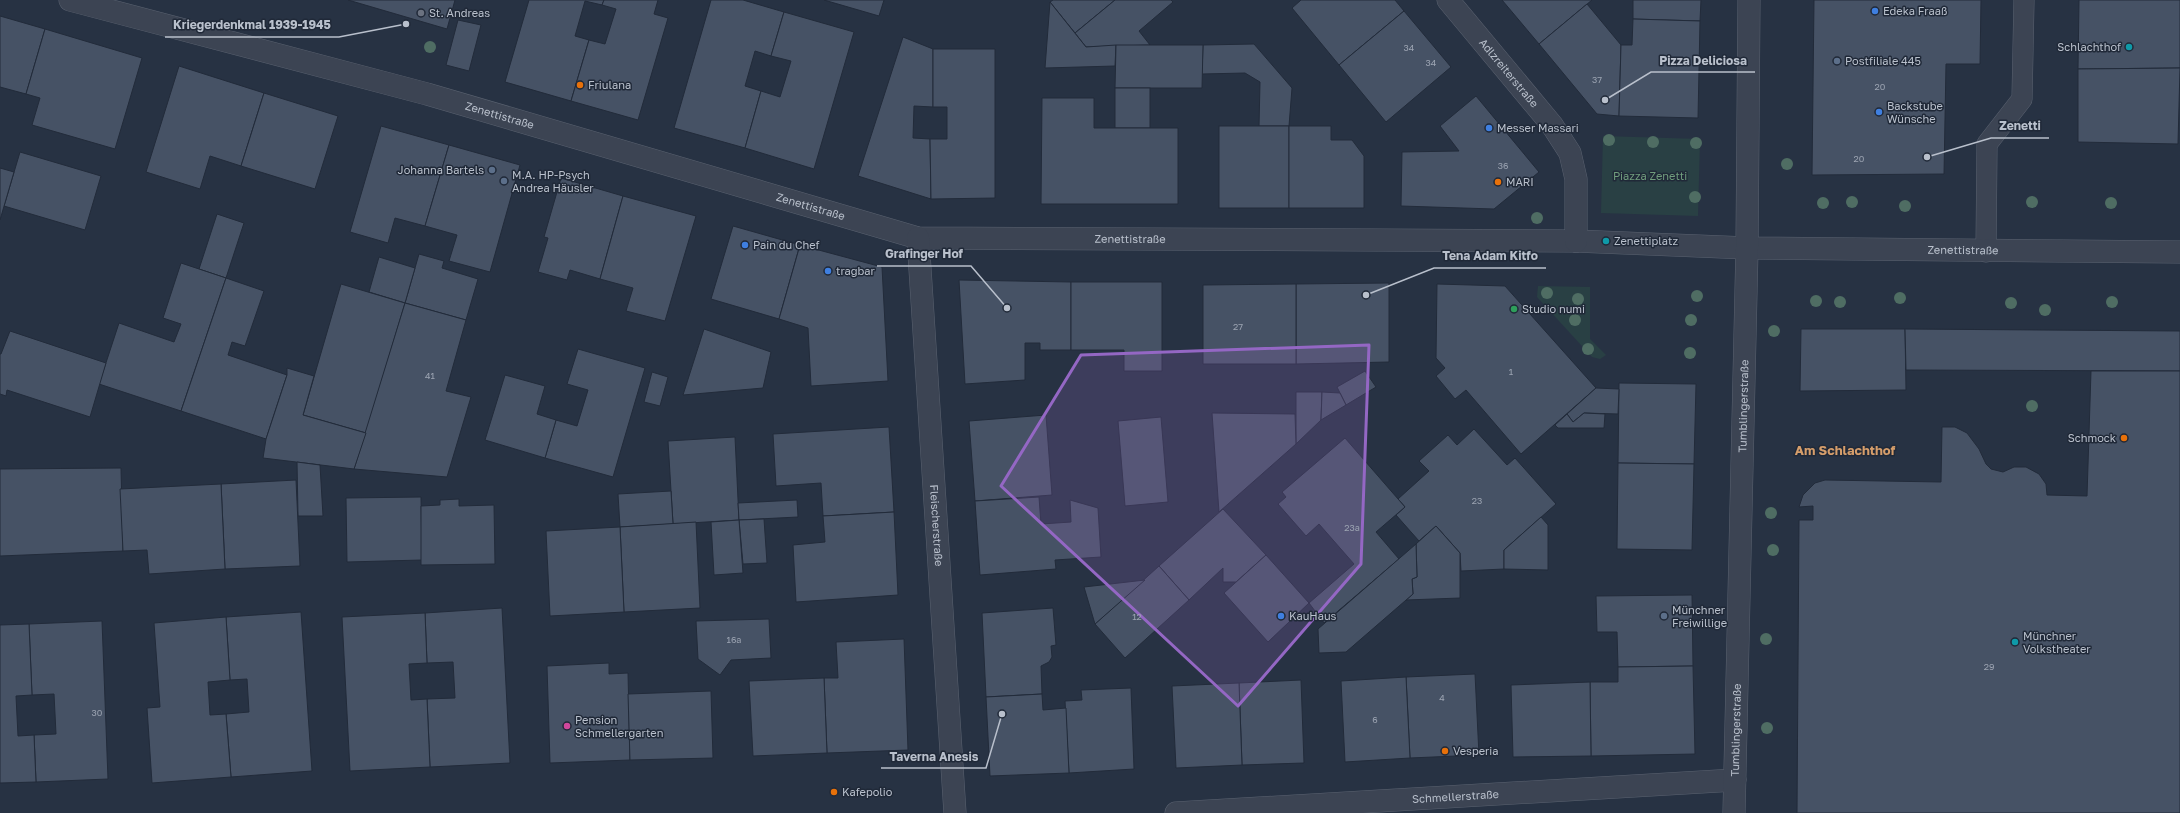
<svg xmlns="http://www.w3.org/2000/svg" width="2180" height="813" viewBox="0 0 2180 813" font-family="'Golos Text',sans-serif">
<rect width="100%" height="100%" fill="#273243"/>
<!-- green -->
<g fill="#294044">
<polygon points="1603,136 1700,139 1698,216 1601,213"/>
<polygon points="1538,286 1590,287 1590,339 1606,355 1600,359 1592,357 1537,297"/>
</g>
<!-- building -->
<g fill="#465265" stroke="#222b3a">
<polygon points="348,0 455,0 447,29"/>
<polygon points="529,0 604,0 602,5 585,1 575,36 589,40 571,101 505,82"/>
<polygon points="604,0 658,0 654,14 668,18 638,120 571,101 589,40 605,44 616,9 602,5"/>
<polygon points="711,0 743,0 784,12 771,56 755,51 745,86 761,91 745,148 674,128"/>
<polygon points="824,0 884,0 879,16"/>
<polygon points="1053,0 1115,0 1075,33 1050,2"/>
<polygon points="1115,0 1171,0 1173,2 1139,31 1150,45 1086,47 1075,33"/>
<polygon points="1301,0 1395,0 1404,11 1339,65 1292,8"/>
<polygon points="1502,0 1592,0 1539,44"/>
<polygon points="1633,0 1701,0 1700,21 1633,19"/>
<polygon points="1814,0 1981,0 1980,64 1946,64 1944,174 1812,175"/>
<polygon points="2079,0 2180,0 2180,68 2078,69"/>
<polygon points="1050,2 1086,47 1116,45 1115,66 1045,68"/>
<polygon points="1587,4 1621,45 1619,116 1597,114 1539,44"/>
<polygon points="1404,11 1451,67 1386,122 1339,65"/>
<polygon points="784,12 854,32 814,169 745,148 761,91 780,97 791,61 771,56"/>
<polygon points="0,16 45,29 26,94 0,87"/>
<polygon points="1633,19 1700,21 1698,118 1619,116 1621,45 1632,45"/>
<polygon points="458,20 481,25 469,71 446,65"/>
<polygon points="45,29 142,58 115,149 32,125 40,98 26,94"/>
<polygon points="903,37 933,49 933,107 914,106 913,138 930,139 931,199 858,176"/>
<polygon points="1254,44 1292,88 1289,126 1259,126 1260,82 1245,73 1202,74 1203,45"/>
<polygon points="1116,45 1203,45 1202,88 1115,88"/>
<polygon points="933,49 995,49 995,198 931,199 930,139 947,139 947,107 933,107"/>
<polygon points="179,66 264,93 241,166 210,156 200,189 146,172"/>
<polygon points="2180,68 2178,144 2078,142 2078,69"/>
<rect x="1115" y="88" width="35" height="40"/>
<polygon points="264,93 338,116 315,189 241,166"/>
<polygon points="1476,96 1539,172 1494,209 1401,206 1402,152 1459,151 1440,126"/>
<polygon points="1042,98 1094,98 1094,128 1178,128 1178,204 1041,204"/>
<polygon points="381,126 449,145 425,226 395,218 388,243 350,232"/>
<rect x="1219" y="126" width="70" height="82"/>
<polygon points="1289,126 1331,126 1331,140 1352,140 1364,156 1364,208 1289,208"/>
<polygon points="449,145 520,165 490,272 449,261 457,235 425,226"/>
<polygon points="20,152 101,176 85,230 4,206"/>
<polygon points="0,168 14,172 0,220"/>
<polygon points="561,178 623,196 600,279 570,270 567,280 538,272 548,238 544,237"/>
<polygon points="623,196 696,216 665,321 626,311 633,288 600,279"/>
<polygon points="217,214 244,223 226,278 199,269"/>
<polygon points="733,226 800,245 779,319 711,299"/>
<polygon points="800,245 882,267 888,381 811,386 808,328 779,319"/>
<polygon points="419,254 444,261 442,268 478,279 466,320 405,303"/>
<polygon points="379,257 415,268 405,303 369,292"/>
<polygon points="181,263 226,278 181,411 99,384 119,323 174,342 181,324 163,318"/>
<polygon points="226,278 264,291 245,346 232,342 228,355 287,375 266,439 181,411"/>
<polygon points="959,280 1071,282 1071,350 1040,350 1040,343 1025,343 1025,380 965,384"/>
<polygon points="1071,282 1162,282 1162,371 1124,371 1124,350 1071,350"/>
<polygon points="1389,283 1389,362 1296,364 1296,284"/>
<polygon points="341,284 405,303 366,433 303,415"/>
<polygon points="1296,284 1296,364 1203,364 1203,285"/>
<polygon points="1437,284 1505,286 1596,388 1521,454 1466,390 1455,399 1436,376 1445,368 1436,358"/>
<polygon points="405,303 466,320 446,391 471,397 447,477 354,469"/>
<polygon points="704,329 771,352 763,388 683,395"/>
<polygon points="1801,329 1905,329 1906,390 1800,391"/>
<polygon points="1905,329 2180,331 2180,371 1906,370"/>
<polygon points="10,331 106,363 90,417 7,390 6,396 0,394 0,354 1,354"/>
<polygon points="578,349 645,368 613,477 545,458 556,420 577,426 588,390 567,384"/>
<polygon points="287,368 314,376 303,415 366,433 354,469 263,458 266,439 287,375"/>
<polygon points="1365,371 1376,387 1346,405 1337,387"/>
<polygon points="2091,371 2180,371 2180,813 1797,813 1799,520 1813,520 1813,506 1799,507 1803,495 1815,483 1825,480 1941,482 1942,427 1955,427 1967,433 1979,449 1986,464 1991,469 2003,472 2014,467 2026,467 2039,474 2046,484 2047,495 2087,496"/>
<polygon points="652,372 668,377 660,406 644,402"/>
<polygon points="505,375 545,386 537,414 556,420 545,458 485,440"/>
<polygon points="1619,383 1696,384 1694,464 1618,463"/>
<polygon points="1596,388 1619,389 1618,414 1584,413 1573,422 1567,414"/>
<polygon points="1296,392 1322,392 1321,420 1296,444"/>
<polygon points="1322,392 1340,393 1346,405 1321,420"/>
<polygon points="1212,413 1295,414 1296,444 1219,512"/>
<polygon points="1584,413 1605,414 1604,428 1558,428 1555,425 1567,414 1573,422"/>
<polygon points="1046,415 1052,495 975,501 969,421"/>
<polygon points="1161,417 1168,502 1125,506 1118,421"/>
<polygon points="889,427 894,512 823,516 821,483 776,486 773,434"/>
<polygon points="1474,429 1507,465 1515,458 1556,504 1504,550 1504,569 1461,571 1460,553 1436,526 1419,541 1396,515 1405,507 1398,499 1429,471 1419,461 1448,435 1457,445"/>
<polygon points="735,437 739,520 673,524 668,441"/>
<polygon points="1345,438 1405,507 1376,532 1399,559 1324,623 1309,603 1354,564 1319,524 1306,536 1278,504 1286,497 1282,492"/>
<polygon points="297,462 320,465 323,516 298,516"/>
<polygon points="1618,463 1694,464 1692,550 1617,549"/>
<polygon points="121,468 123,551 0,556 0,469"/>
<polygon points="296,480 300,566 225,569 221,484"/>
<polygon points="221,484 225,569 149,574 147,550 123,551 120,489"/>
<polygon points="671,491 673,524 620,527 618,494"/>
<polygon points="421,497 422,560 347,562 346,498"/>
<polygon points="1039,497 1041,524 1071,522 1070,500 1098,508 1101,557 1055,560 1056,569 980,575 975,501"/>
<polygon points="459,499 459,506 494,505 495,564 421,565 421,506 440,505 440,500"/>
<polygon points="797,500 798,517 739,520 738,503"/>
<polygon points="1223,509 1266,555 1236,582 1223,582 1223,568 1189,600 1159,566"/>
<polygon points="894,512 898,595 796,602 793,545 825,542 823,516"/>
<polygon points="1541,517 1548,525 1548,570 1504,569 1504,550"/>
<polygon points="764,519 767,563 743,564 739,520"/>
<polygon points="739,520 743,573 714,575 711,522"/>
<polygon points="696,522 700,608 624,612 620,527"/>
<polygon points="1436,526 1460,553 1460,598 1406,600 1413,594 1412,579 1417,577 1416,544"/>
<polygon points="620,527 624,612 550,616 546,531"/>
<polygon points="1416,544 1417,577 1412,579 1413,594 1346,652 1319,653 1318,629"/>
<polygon points="1266,555 1309,603 1268,642 1224,593"/>
<polygon points="1159,566 1189,600 1125,658 1095,624"/>
<polygon points="1145,580 1095,624 1084,587"/>
<polygon points="1692,595 1693,666 1618,667 1617,632 1597,632 1596,596"/>
<polygon points="502,608 510,763 430,767 427,699 455,698 453,662 427,663 425,613"/>
<polygon points="1053,608 1056,645 1051,646 1052,657 1049,662 1041,666 1042,694 986,697 982,613"/>
<polygon points="301,612 312,771 231,777 226,714 249,712 247,679 230,680 226,617"/>
<polygon points="425,613 427,663 409,664 411,700 427,699 430,767 350,771 342,617"/>
<polygon points="226,617 230,680 208,682 210,715 226,714 231,777 152,783 147,708 160,707 154,623"/>
<polygon points="769,619 771,658 731,660 720,675 698,659 696,621"/>
<polygon points="102,621 108,779 36,782 34,735 56,734 54,694 32,695 29,624"/>
<polygon points="29,624 32,695 16,696 18,736 34,735 36,782 0,783 0,625"/>
<polygon points="904,639 908,750 827,753 824,678 838,678 836,642"/>
<polygon points="609,663 609,674 628,673 630,760 550,763 547,666"/>
<polygon points="1693,666 1695,754 1591,756 1590,682 1618,682 1618,667"/>
<polygon points="1475,674 1479,755 1410,758 1406,677"/>
<polygon points="1406,677 1410,758 1345,762 1341,681"/>
<polygon points="824,678 827,753 753,756 749,681"/>
<polygon points="1301,680 1304,763 1242,765 1239,683"/>
<polygon points="1590,682 1591,756 1513,757 1511,685"/>
<polygon points="1239,683 1242,765 1176,768 1172,686"/>
<polygon points="1131,688 1134,769 1069,773 1065,701 1082,700 1081,690"/>
<polygon points="711,691 713,758 630,760 628,694"/>
<polygon points="1042,694 1043,710 1066,708 1069,773 990,776 986,697"/>
</g>
<g fill="none" stroke-linecap="round" stroke-linejoin="round">
<defs>
<polyline id="service" points="1986,252 1987,144 2022,99 2024,0"/>
<g id="minor">
<path id="s1" d="M 70,0 L 427,94 L 918,238 L 1576,241 L 1747,248 L 2180,252"/>
<path id="s2" d="M 1448,0 L 1552,125 L 1570,153 L 1576,179 L 1576,241"/>
<path id="s3" d="M 918,238 L 955,813"/>
<path id="s4" d="M 1176,813 L 1735,780"/>
</g>
<g id="tertiary">
<path id="s5" d="M 1734,813 L 1747,248 L 1749,0"/>
</g>
</defs>
<!-- service casing -->
<use href="#service" stroke="#5a6270" stroke-width="21"/>
<!-- minor casing -->
<use href="#minor" stroke="#5a6270" stroke-width="23"/>
<!-- tertiary casing -->
<use href="#tertiary" stroke="#5a6270" stroke-width="23"/>
<!-- service -->
<use href="#service" stroke="#3c4453" stroke-width="20"/>
<!-- minor -->
<use href="#minor" stroke="#3c4453" stroke-width="22"/>
<!-- tertiary -->
<use href="#tertiary" stroke="#3c4453" stroke-width="22"/>
</g>
<!-- trees -->
<g fill="#4f6d63">
<circle cx="430" cy="47" r="6"/>
<circle cx="1609" cy="140" r="6"/>
<circle cx="1653" cy="142" r="6"/>
<circle cx="1696" cy="143" r="6"/>
<circle cx="1787" cy="164" r="6"/>
<circle cx="1695" cy="197" r="6"/>
<circle cx="1852" cy="202" r="6"/>
<circle cx="2032" cy="202" r="6"/>
<circle cx="1823" cy="203" r="6"/>
<circle cx="2111" cy="203" r="6"/>
<circle cx="1905" cy="206" r="6"/>
<circle cx="1537" cy="218" r="6"/>
<circle cx="1547" cy="293" r="6"/>
<circle cx="1697" cy="296" r="6"/>
<circle cx="1900" cy="298" r="6"/>
<circle cx="1578" cy="299" r="6"/>
<circle cx="1816" cy="301" r="6"/>
<circle cx="1840" cy="302" r="6"/>
<circle cx="2112" cy="302" r="6"/>
<circle cx="2011" cy="303" r="6"/>
<circle cx="2045" cy="310" r="6"/>
<circle cx="1575" cy="320" r="6"/>
<circle cx="1691" cy="320" r="6"/>
<circle cx="1774" cy="331" r="6"/>
<circle cx="1588" cy="349" r="6"/>
<circle cx="1690" cy="353" r="6"/>
<circle cx="2032" cy="406" r="6"/>
<circle cx="1771" cy="513" r="6"/>
<circle cx="1773" cy="550" r="6"/>
<circle cx="1766" cy="639" r="6"/>
<circle cx="1767" cy="728" r="6"/>
</g>
<!-- marked area -->
<path fill="#9467c4" fill-opacity="0.2" stroke="#9467c4" stroke-width="3" stroke-linejoin="round" d="M 1369,345 L 1361,564 L 1238,706 L 1001,486 L 1081,355 Z"/>
<!-- markers -->
<g fill="#3f7fe0" stroke="#202938" stroke-width="1.5">
<circle cx="1875" cy="11" r="4"/>
<circle cx="1879" cy="112" r="4"/>
<circle cx="1489" cy="128" r="4"/>
<circle cx="745" cy="245" r="4"/>
<circle cx="828" cy="271" r="4"/>
<circle cx="1281" cy="616" r="4"/>
</g>
<circle fill="#6b7280" stroke="#202938" stroke-width="1.5" cx="421" cy="13" r="4"/>
<g fill="#0f9aa8" stroke="#202938" stroke-width="1.5">
<circle cx="2129" cy="47" r="4"/>
<circle cx="1606" cy="241" r="4"/>
<circle cx="2015" cy="642" r="4"/>
</g>
<g fill="#5c6f8a" stroke="#202938" stroke-width="1.5">
<circle cx="1837" cy="61" r="4"/>
<circle cx="492" cy="170" r="4"/>
<circle cx="504" cy="181" r="4"/>
<circle cx="1664" cy="616" r="4"/>
</g>
<g fill="#e8710a" stroke="#202938" stroke-width="1.5">
<circle cx="580" cy="85" r="4"/>
<circle cx="1498" cy="182" r="4"/>
<circle cx="2124" cy="438" r="4"/>
<circle cx="1445" cy="751" r="4"/>
<circle cx="834" cy="792" r="4"/>
</g>
<circle fill="#2e9e5b" stroke="#202938" stroke-width="1.5" cx="1514" cy="309" r="4"/>
<circle fill="#d1479c" stroke="#202938" stroke-width="1.5" cx="567" cy="726" r="4"/>
<g text-anchor="middle" stroke-width="3" stroke-linejoin="round" paint-order="stroke">
<!-- number labels -->
<g font-size="9" fill="#9ca4b2">
<text x="1409" y="51">34</text>
<text x="1431" y="66">34</text>
<text x="1597" y="83">37</text>
<text x="1880" y="90">20</text>
<text x="1859" y="162">20</text>
<text x="1503" y="169">36</text>
<text x="1238" y="330">27</text>
<text x="1511" y="375">1</text>
<text x="430" y="379">41</text>
<text x="1477" y="504">23</text>
<text x="1352" y="531">23a</text>
<text x="1137" y="620">12</text>
<text x="734" y="643">16a</text>
<text x="1989" y="670">29</text>
<text x="1442" y="701">4</text>
<text x="97" y="716">30</text>
<text x="1375" y="723">6</text>
</g>
<!-- poi labels -->
<g font-size="11" fill="#b9c0cc" stroke="#202938" text-anchor="start">
<text x="1883" y="15">Edeka Fraaß</text>
<text x="429" y="17">St. Andreas</text>
<text x="2121" y="51" text-anchor="end">Schlachthof</text>
<text x="1845" y="65">Postfiliale 445</text>
<text x="588" y="89">Friulana</text>
<text x="1887" y="110">Backstube<tspan x="1887" dy="13">Wünsche</tspan></text>
<text x="1497" y="132">Messer Massari</text>
<text x="484" y="174" text-anchor="end">Johanna Bartels</text>
<text x="512" y="179">M.A. HP-Psych<tspan x="512" dy="13">Andrea Häusler</tspan></text>
<text x="1506" y="186">MARI</text>
<text x="1614" y="245">Zenettiplatz</text>
<text x="753" y="249">Pain du Chef</text>
<text x="836" y="275">tragbar</text>
<text x="1522" y="313">Studio numi</text>
<text x="2116" y="442" text-anchor="end">Schmock</text>
<text x="1672" y="614">Münchner<tspan x="1672" dy="13">Freiwillige</tspan></text>
<text x="1289" y="620">KauHaus</text>
<text x="2023" y="640">Münchner<tspan x="2023" dy="13">Volkstheater</tspan></text>
<text x="575" y="724">Pension<tspan x="575" dy="13">Schmellergarten</tspan></text>
<text x="1453" y="755">Vesperia</text>
<text x="842" y="796">Kafepolio</text>
</g>
<!-- street labels -->
<g font-size="11" fill="#b9c0cc" stroke="#202938">
<text dy="4" stroke="none"><textPath href="#s2" startOffset="95">Adlzreiterstraße</textPath></text>
<text dy="4" stroke="none"><textPath href="#s1" startOffset="445">Zenettistraße</textPath></text>
<text dy="4" stroke="none"><textPath href="#s1" startOffset="769">Zenettistraße</textPath></text>
<text dy="4" stroke="none"><textPath href="#s1" startOffset="1093">Zenettistraße</textPath></text>
<text dy="4" stroke="none"><textPath href="#s1" startOffset="1926">Zenettistraße</textPath></text>
<text dy="4" stroke="none"><textPath href="#s5" startOffset="407">Tumblingerstraße</textPath></text>
<text dy="4" stroke="none"><textPath href="#s3" startOffset="288">Fleischerstraße</textPath></text>
<text dy="4" stroke="none"><textPath href="#s5" startOffset="83">Tumblingerstraße</textPath></text>
<text dy="4" stroke="none"><textPath href="#s4" startOffset="280">Schmellerstraße</textPath></text>
</g>
<!-- park labels -->
<g font-size="11" fill="#709d7d" stroke="#202938">
<text x="1650" y="180">Piazza Zenetti</text>
</g>
<!-- quarter labels -->
<g font-size="13" font-weight="bold" fill="#d69e6b" stroke="#202938">
<text x="1845" y="455">Am Schlachthof</text>
</g>
</g>
<!-- callouts -->
<path fill="none" stroke="#b9c0cc" stroke-width="1.5" d="M406 24L339 37H165M1605 100L1651 72H1755M1927 157L1991 138H2049M1007 308L971 266H877M1366 295L1434 268H1546M1002 714L986 768H881"/>
<g fill="#b9c0cc" stroke="#202938" stroke-width="1.5">
<circle cx="406" cy="24" r="4"/>
<circle cx="1605" cy="100" r="4"/>
<circle cx="1927" cy="157" r="4"/>
<circle cx="1007" cy="308" r="4"/>
<circle cx="1366" cy="295" r="4"/>
<circle cx="1002" cy="714" r="4"/>
</g>
<g font-size="12" text-anchor="middle" font-weight="bold" fill="#b9c0cc" stroke="#202938" stroke-width="3" stroke-linejoin="round" paint-order="stroke">
<text x="252" y="29">Kriegerdenkmal 1939-1945</text>
<text x="1703" y="65">Pizza Deliciosa</text>
<text x="2020" y="130">Zenetti</text>
<text x="924" y="258">Grafinger Hof</text>
<text x="1490" y="260">Tena Adam Kitfo</text>
<text x="934" y="761">Taverna Anesis</text>
</g>
</svg>
